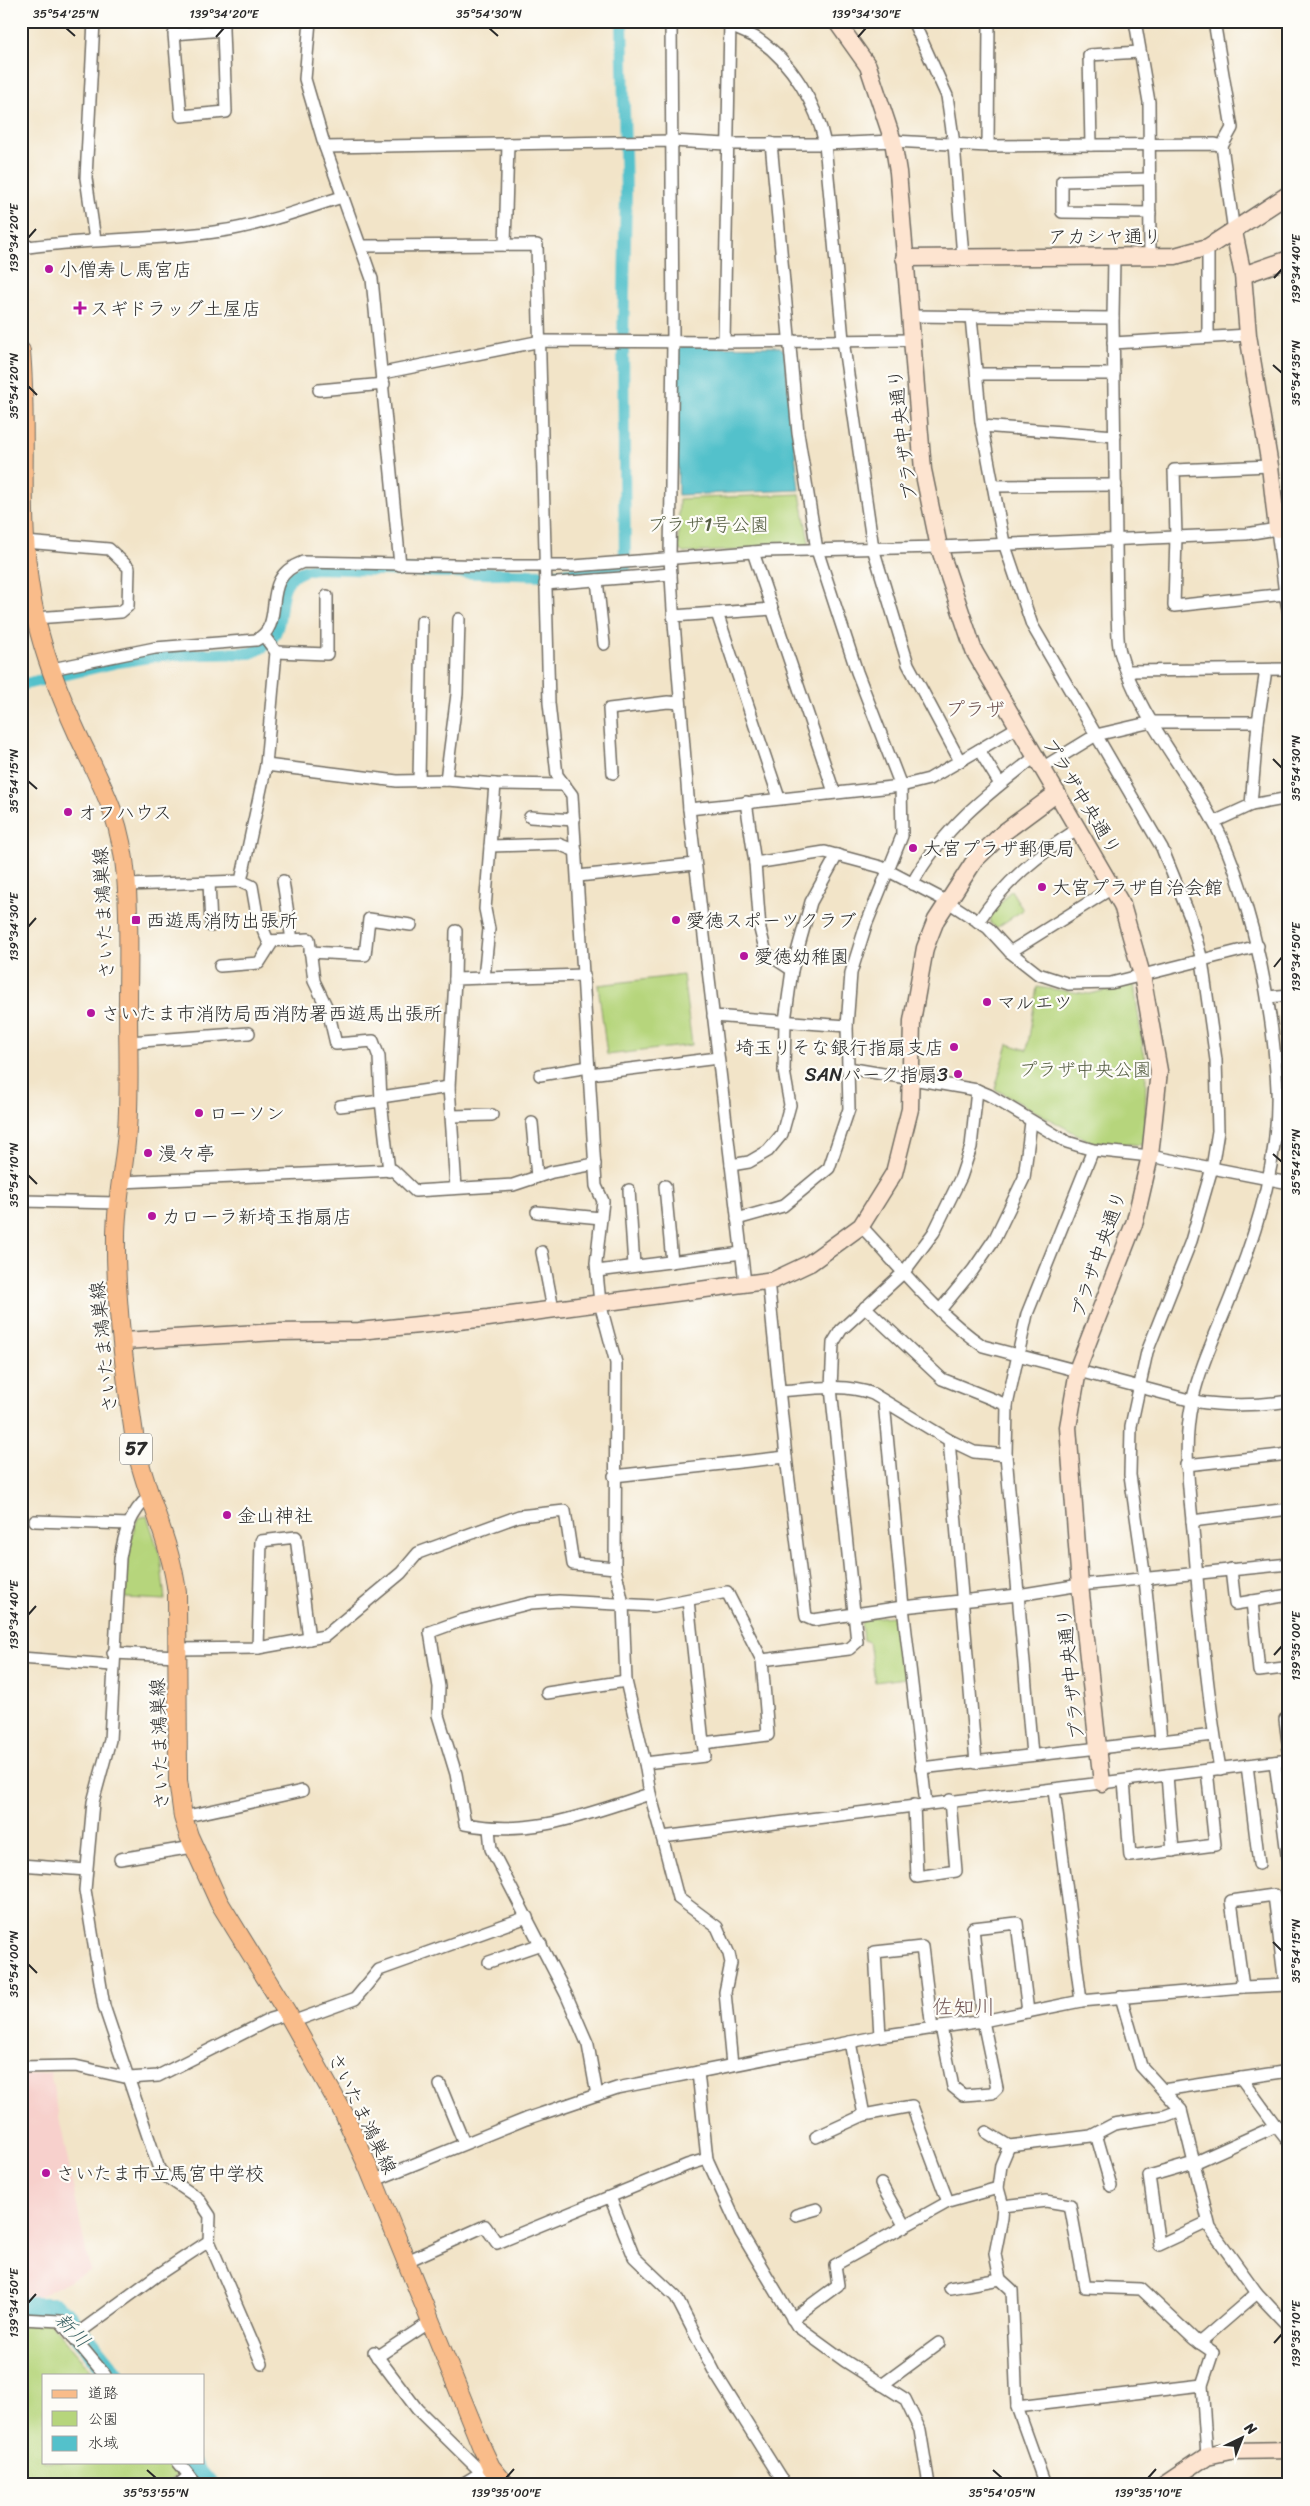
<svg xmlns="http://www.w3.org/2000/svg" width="1310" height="2506" viewBox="0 0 1310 2506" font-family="Sriracha,'Klee One',sans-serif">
<rect width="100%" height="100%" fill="#fdfcf7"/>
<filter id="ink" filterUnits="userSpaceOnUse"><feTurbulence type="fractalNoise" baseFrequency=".02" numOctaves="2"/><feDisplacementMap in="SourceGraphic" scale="10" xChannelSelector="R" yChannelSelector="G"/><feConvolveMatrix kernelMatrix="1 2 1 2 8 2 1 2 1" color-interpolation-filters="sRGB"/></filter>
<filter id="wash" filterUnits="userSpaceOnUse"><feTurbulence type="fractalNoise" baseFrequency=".0096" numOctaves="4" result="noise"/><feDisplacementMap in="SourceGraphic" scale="20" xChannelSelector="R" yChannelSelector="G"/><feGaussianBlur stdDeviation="1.12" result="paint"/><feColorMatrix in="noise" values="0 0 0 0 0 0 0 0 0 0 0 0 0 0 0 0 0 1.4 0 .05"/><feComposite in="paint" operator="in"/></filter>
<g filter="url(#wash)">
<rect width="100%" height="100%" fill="#f2e4c8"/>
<!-- built -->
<polygon fill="#f7d0cc" points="50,2072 90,2271 21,2305 21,2076"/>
<!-- green -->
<g fill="#b6d57c" stroke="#708054">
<polygon points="800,494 809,542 805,547 683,553 678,548 679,499"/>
<polygon points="1011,890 1023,910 996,928 991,924 990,916"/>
<polygon points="683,975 692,1045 607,1055 598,985"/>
<polygon points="1134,984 1146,1069 1145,1145 1091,1142 995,1089 1008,1044 1027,1050 1037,987 1089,994"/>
<path d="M 147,1516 L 160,1555 L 165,1600 L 125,1598 C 127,1571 127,1544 138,1518 Z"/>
<polygon points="894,1616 899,1617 906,1678 875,1682 869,1642 863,1640 861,1623 865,1618"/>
<polygon points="48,2320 95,2375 44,2375 44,2462 170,2462 179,2473 165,2485 21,2485 21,2322"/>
</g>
<!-- water -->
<polygon fill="#53c1cb" stroke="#3f767b" points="682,346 780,347 784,351 799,490 678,495 677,350"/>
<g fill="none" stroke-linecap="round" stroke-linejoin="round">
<!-- canal -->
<path stroke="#53c1cb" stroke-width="12" d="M 21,685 L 118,662 L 161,655 L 250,653 C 306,634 254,577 316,568 L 546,575 L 625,569 L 623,341 L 626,195 L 622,21"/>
<!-- river -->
<g stroke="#53c1cb" stroke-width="22">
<polyline points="21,2308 54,2308 67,2318 113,2375"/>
<polyline points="187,2462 207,2485"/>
</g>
</g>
</g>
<g filter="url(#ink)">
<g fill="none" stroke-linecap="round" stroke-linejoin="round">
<defs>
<g id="street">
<polyline points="94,21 86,178 95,240"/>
<polyline points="223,21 223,30 226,112 181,116 174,34 223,30"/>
<polyline points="310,21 305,79 325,147 372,279 400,565"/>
<polyline points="671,21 673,341 670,558 673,610 689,809 745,1283"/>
<polyline points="913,21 947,96 954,144 963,257"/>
<polyline points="1135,21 1149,102 1150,256"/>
<polyline points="1214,21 1232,128 1222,146 1234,232"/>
<path d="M 730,26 C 739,30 750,34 758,39 C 792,62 817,105 825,144 L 843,340 L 873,548 L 908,664 L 960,761"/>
<polyline points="1091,145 1089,55 1140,52"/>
<polyline points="988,146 989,21"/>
<polyline points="325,147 672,141 726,144 825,144 893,141 988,146 1215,144 1222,146"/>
<polyline points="1149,179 1062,181 1062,212 1150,213"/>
<polyline points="505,245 508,144"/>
<polyline points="362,246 537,245 549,703 557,775 572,795 596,1186 603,1201 596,1263 600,1303 616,1363 615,1568 623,1604 626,1681 645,1763 650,1794 662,1837 1289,1760"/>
<path d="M 21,248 C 88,238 155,241 221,231 C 263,225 302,209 342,197"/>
<path d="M 1114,256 L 1113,318 L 1117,616 C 1118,627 1117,641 1120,652 C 1137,714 1183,765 1213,821 C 1227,845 1236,872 1244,899 C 1263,962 1274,1024 1277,1089 C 1279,1156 1260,1222 1236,1283 C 1222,1322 1201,1361 1192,1402 C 1182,1449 1190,1494 1194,1541 C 1200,1617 1207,1694 1220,1769"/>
<polyline points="909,316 1113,318"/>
<polyline points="971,317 981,422 1004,543 1032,625 1162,848 1190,917 1202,960 1216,1060 1218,1131 1212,1168 1191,1241 1147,1352 1131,1426 1130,1475 1145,1579 1161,1740"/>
<polyline points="1208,337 1208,247"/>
<polyline points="724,342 730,21"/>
<polyline points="1113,343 1248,335"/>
<polyline points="383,373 541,341 724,342 912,340"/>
<polyline points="977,374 1114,374"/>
<polyline points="319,390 384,384"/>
<polyline points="982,426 1115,436"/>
<polyline points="1270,466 1174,470 1176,536 1174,606 1285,594 1289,613"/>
<polyline points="993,486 1116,485"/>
<polyline points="1277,529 1285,594 1289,593"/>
<polyline points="25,542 109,549 129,568 128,606 121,612 35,618"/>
<polyline points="753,552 834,792"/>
<polyline points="597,580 604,644"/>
<polyline points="545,584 671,574"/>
<polyline points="717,613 779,798"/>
<polyline points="673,616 772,609"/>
<polyline points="276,652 327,654 327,596"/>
<path d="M 52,669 L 155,648 L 256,640 C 289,623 256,579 303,562 L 500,566 L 574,566 L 765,551 L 939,547 L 1246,534 L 1289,527"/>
<polyline points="1127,671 1289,669"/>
<polyline points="979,750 1000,784"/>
<polyline points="266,765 397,781 446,780 495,784 565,785"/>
<polyline points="1042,768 1096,735 1152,722 1258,722"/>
<polyline points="613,773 609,709 668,702 680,703"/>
<polyline points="446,780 457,694 459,619"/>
<polyline points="419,781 422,621"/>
<polyline points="746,802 755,863 760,929 766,953 792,970"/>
<polyline points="1251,805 1258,722 1266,670"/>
<polyline points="689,809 901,786 929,779 1018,727"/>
<polyline points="530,817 574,820"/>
<polyline points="1214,822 1251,805 1289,798"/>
<polyline points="490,846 558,844 576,851"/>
<polyline points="755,863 825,852 881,867 948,902 988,928 1010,952 1038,974 1069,984 1111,983 1258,946"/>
<polyline points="578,876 695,864"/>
<polyline points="241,881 252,886 257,915 268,941 309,939 314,981 328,1010 336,1044 373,1041 379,1057 381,1101 389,1171"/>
<polyline points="283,881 292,940"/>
<polyline points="209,882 211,926"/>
<path d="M 912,884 C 942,829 987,794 1035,757"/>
<polyline points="127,885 241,881 266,765 276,652 264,636"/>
<path d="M 978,922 C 1004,882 1039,854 1078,829"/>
<polyline points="310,952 365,955 369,919 411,925"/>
<polyline points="1010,952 1112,888"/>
<polyline points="220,966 259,963 273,941"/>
<polyline points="484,978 489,929 485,909 495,784"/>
<polyline points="455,979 456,931"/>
<polyline points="1268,997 1289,995"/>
<polyline points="713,1016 847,1026"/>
<polyline points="129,1042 249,1033"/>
<polyline points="848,1068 977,1090 989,1095 1067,1142 1093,1150 1150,1156 1289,1183"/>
<polyline points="590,1074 718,1058"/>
<polyline points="540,1075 589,1067"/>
<polyline points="381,1097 449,1087"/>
<polyline points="340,1106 381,1101"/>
<polyline points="451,1116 492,1115"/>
<polyline points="532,1123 537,1177"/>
<polyline points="731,1165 749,1162 768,1151 782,1134 790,1105 784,1071 785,1021 792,970 811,902 837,855"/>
<polyline points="121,1182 393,1170 415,1191 513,1185 552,1172 595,1164"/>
<polyline points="665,1186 672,1262"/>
<polyline points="456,1188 449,1087 455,979 584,975"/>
<polyline points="629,1190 634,1266"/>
<polyline points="21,1201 118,1203"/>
<polyline points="537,1212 601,1218"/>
<polyline points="737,1219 783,1206 829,1168 849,1109 847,1026 851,973 866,925 902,836 901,786 857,672 817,550 798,433 771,143"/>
<path d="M 861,1226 C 900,1267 936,1314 983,1346 L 1193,1401 C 1224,1406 1257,1406 1289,1401"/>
<polyline points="542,1252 553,1309"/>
<polyline points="597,1271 742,1253"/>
<polyline points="768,1280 786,1457 806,1617 813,1620 903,1607 1018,1595 1080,1585 1289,1564"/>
<polyline points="865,1307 942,1379 1007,1405"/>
<polyline points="940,1310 973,1270 995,1238 1024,1178 1031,1122"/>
<path d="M 779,1391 C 810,1389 844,1383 873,1394 L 949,1440 L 974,1452 L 1006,1455"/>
<polyline points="884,1402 903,1607 926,1804"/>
<polyline points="949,1440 976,1763"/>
<polyline points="1186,1465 1289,1454"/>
<polyline points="614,1476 786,1457"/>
<path d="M 149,1497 C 130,1512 124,1535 120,1558 L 110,1740 L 93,1802 L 85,1890 L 104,2006 L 159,2169 L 165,2176 L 198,2198 L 210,2216 L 209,2241 L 262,2364"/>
<polyline points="35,1521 129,1524"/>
<polyline points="1192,1521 1289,1509"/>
<polyline points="1231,1569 1235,1604 1289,1595"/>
<polyline points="688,1600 703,1743 768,1735 762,1660"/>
<polyline points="1252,1601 1259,1671 1284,1668"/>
<polyline points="258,1648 261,1541 296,1537 309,1639"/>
<polyline points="178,1649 258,1648 325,1636 401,1573 418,1553 519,1516 565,1511 573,1564 615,1568"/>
<polyline points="113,1653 178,1656"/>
<polyline points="21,1658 112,1665"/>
<polyline points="547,1693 626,1681"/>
<polyline points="1285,1719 1289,1750"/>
<polyline points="1032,1755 1006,1455 1007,1405 1027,1314 1093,1150"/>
<polyline points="1275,1762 1288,1862"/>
<polyline points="645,1763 705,1756 703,1743"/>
<polyline points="1247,1765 1259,1864"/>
<polyline points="921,1768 1214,1735"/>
<polyline points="1167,1775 1173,1851"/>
<polyline points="1124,1781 1130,1856 1215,1845 1207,1770"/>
<polyline points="1054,1790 1081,2001"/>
<path d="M 650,1794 C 586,1814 534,1837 465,1824 L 456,1774 L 438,1715 L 439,1687 L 430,1632 L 463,1620 L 531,1603 L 559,1601 L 654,1606 L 727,1592 L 762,1660 L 849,1649 L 857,1642 L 831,1388 L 833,1343 L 841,1330 L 904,1272 L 934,1232 L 961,1177 L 971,1147 L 977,1090"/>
<polyline points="914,1805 917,1877 956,1871 950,1800"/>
<polyline points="183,1817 302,1791"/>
<polyline points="489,1829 491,1849 566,1994 588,2045 597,2095"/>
<polyline points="662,1837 678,1898 717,1927 729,1954 731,1963 725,1992 732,2065"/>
<polyline points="120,1859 193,1847"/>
<polyline points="21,1865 86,1870"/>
<polyline points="489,1962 541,1944"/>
<polyline points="1243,1987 1231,1901 1274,1895 1285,1985"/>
<polyline points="1121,1997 1141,2066 1181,2110 1210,2228 1257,2293 1289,2327"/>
<polyline points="292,2022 355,1999 379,1970 527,1917"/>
<polyline points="941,2027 953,2087 963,2095 992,2093 997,2088 983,2021 973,1928 1017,1923 1028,2012"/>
<polyline points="880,2036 875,1952 922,1947 932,2029"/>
<polyline points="850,2042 864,2115"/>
<polyline points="21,2067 75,2066 129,2078 158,2076 271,2019 288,2014"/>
<polyline points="698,2072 707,2159 741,2233 797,2326 845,2361 905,2399 920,2430 929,2485"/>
<polyline points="440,2085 464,2143"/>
<polyline points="1163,2090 1289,2071"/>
<polyline points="1276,2126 1287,2140 1289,2138"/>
<polyline points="986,2132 1009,2146 1091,2136 1114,2124 1165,2116 1181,2110"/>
<polyline points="1096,2134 1111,2186"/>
<polyline points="816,2137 864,2115 912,2106 948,2202"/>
<polyline points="1009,2146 1001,2165 998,2188 1003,2206 1002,2218 995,2254 1000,2279 1012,2290 1017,2407 1045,2485"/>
<polyline points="373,2181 526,2119 617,2088 880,2036 983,2021 1081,2001 1243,1987 1289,1985"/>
<polyline points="881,2184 904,2225"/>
<polyline points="610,2197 634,2257 676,2297 715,2373 785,2485"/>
<polyline points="1003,2206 1046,2201 1070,2205 1085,2287 1141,2289 1194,2339 1213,2352 1202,2385 1207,2456"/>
<polyline points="796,2215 817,2209"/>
<polyline points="1208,2222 1159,2245 1149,2176 1194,2163 1276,2126 1241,2078"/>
<polyline points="405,2262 485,2226 497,2243 687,2165 707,2159"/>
<polyline points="950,2288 1000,2279"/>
<polyline points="21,2319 60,2321 105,2375"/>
<polyline points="792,2319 838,2285 835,2265 948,2202 998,2188"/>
<polyline points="73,2337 156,2276 209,2241"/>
<polyline points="1199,2343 1257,2293"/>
<polyline points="374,2352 417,2409 480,2471"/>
<polyline points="377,2357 430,2322"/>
<polyline points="882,2385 939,2343"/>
<polyline points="1017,2407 1202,2385"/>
<polyline points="178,2462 197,2485"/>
<polyline points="178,2485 189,2476"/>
<polyline points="461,2485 487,2469"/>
</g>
<g id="secondary">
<polyline points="836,21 868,66 893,141 898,172 923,470 939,547 974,651 1122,905 1142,975 1159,1071 1150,1156 1135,1221 1079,1365 1068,1427 1080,1585 1102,1783"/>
<polyline points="1234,232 1243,275 1248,335 1270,466 1277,529"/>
<polyline points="904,258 1175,256 1208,247 1289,194"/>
<polyline points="1243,275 1289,259"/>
<polyline points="123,1341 276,1332 359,1331 488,1318 774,1280 810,1263 861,1226 894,1173 910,1109 912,1021 925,948 936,920 975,860 1003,833 1057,793"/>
<polyline points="1164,2485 1207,2456 1230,2451 1289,2450"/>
</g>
<path id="primary" d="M 21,351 C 29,440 15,532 36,619 C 45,659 61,698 78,735 C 103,788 121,817 126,877 C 130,920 128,964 128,1007 C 128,1048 130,1089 127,1130 C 125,1165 116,1200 116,1236 C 115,1306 126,1378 136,1448 C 147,1498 171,1542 177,1593 L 178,1780 L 183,1817 L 189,1836 L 219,1902 L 288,2014 L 344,2114 L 368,2167 L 482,2448 L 491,2467 L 506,2485"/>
</defs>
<!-- street casing -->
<use href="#street" stroke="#716c62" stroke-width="14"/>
<!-- secondary casing -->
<use href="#secondary" stroke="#716c62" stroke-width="19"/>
<!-- primary casing -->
<use href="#primary" stroke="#716c62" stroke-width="20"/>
<!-- street -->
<use href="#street" stroke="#fff" stroke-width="11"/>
<!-- secondary -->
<use href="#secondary" stroke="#fde4d0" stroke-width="16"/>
<!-- primary -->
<use href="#primary" stroke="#f9bc8a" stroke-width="18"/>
</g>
</g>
<!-- ticks -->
<path fill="none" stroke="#2b2b2b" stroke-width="2" d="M 66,28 L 75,36M 489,28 L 498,36M 216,37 L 224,28M 858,37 L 866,28M 28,238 L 36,229M 1274,278 L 1282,269M 1273,365 L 1282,373M 28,386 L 37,395M 1273,759 L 1282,768M 28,781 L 37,789M 28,927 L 36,918M 1274,967 L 1282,957M 1273,1154 L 1282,1162M 28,1175 L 37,1184M 28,1615 L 36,1606M 1274,1655 L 1282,1646M 1273,1942 L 1282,1951M 28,1964 L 37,1973M 28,2303 L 36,2294M 1274,2343 L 1282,2334M 147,2470 L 156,2478M 993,2470 L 1002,2478M 506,2478 L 514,2469M 1148,2478 L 1156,2469"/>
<!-- markers -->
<g fill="#b5179e" stroke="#fdfcf7" stroke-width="2">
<circle cx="49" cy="269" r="5"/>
<path d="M77.5 300.5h5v5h5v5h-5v5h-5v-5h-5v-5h5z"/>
<circle cx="68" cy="812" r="5"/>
<circle cx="913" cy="848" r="5"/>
<circle cx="1042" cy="887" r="5"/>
<rect x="131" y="915" width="10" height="10" rx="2.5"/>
<circle cx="676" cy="920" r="5"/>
<circle cx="744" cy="956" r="5"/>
<circle cx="987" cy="1002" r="5"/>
<circle cx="91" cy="1013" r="5"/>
<circle cx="954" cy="1047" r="5"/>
<circle cx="958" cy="1074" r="5"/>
<circle cx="199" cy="1113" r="5"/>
<circle cx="148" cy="1153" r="5"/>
<circle cx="152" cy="1216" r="5"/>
<circle cx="227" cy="1515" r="5"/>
<circle cx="46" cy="2173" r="5"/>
</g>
<g text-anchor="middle" stroke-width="4.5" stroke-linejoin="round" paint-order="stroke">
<!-- shield labels -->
<rect fill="#fdfcf7" stroke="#6a6a68" stroke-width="1" x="120" y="1433.5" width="32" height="31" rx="4"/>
<g font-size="18" font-weight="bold" fill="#2b2b2b">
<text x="136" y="1455">57</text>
</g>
<!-- street labels -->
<g font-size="19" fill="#2b2b2b" stroke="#fdfcf7">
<text x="1105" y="243">アカシヤ通り</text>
<text transform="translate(902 435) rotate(-97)" y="7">プラザ中央通り</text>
<text transform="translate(1082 796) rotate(59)" y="7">プラザ中央通り</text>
<text transform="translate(103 913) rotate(-93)" y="7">さいたま鴻巣線</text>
<text transform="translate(1098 1254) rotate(-71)" y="7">プラザ中央通り</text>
<text transform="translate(103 1347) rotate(-96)" y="7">さいたま鴻巣線</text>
<text transform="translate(1070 1674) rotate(-96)" y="7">プラザ中央通り</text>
<text transform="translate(159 1744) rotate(-92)" y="7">さいたま鴻巣線</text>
<text transform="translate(363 2113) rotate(64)" y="7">さいたま鴻巣線</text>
</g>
<!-- poi labels -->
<g font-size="19" fill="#2b2b2b" stroke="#fdfcf7" text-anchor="start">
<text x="59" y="276">小僧寿し馬宮店</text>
<text x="90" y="315">スギドラッグ土屋店</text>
<text x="78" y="819">オフハウス</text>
<text x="923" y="855">大宮プラザ郵便局</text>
<text x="1052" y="894">大宮プラザ自治会館</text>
<text x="146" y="927">西遊馬消防出張所</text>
<text x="686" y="927">愛徳スポーツクラブ</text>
<text x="754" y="963">愛徳幼稚園</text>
<text x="997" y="1009">マルエツ</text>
<text x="101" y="1020">さいたま市消防局西消防署西遊馬出張所</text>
<text x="944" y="1054" text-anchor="end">埼玉りそな銀行指扇支店</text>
<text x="948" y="1081" text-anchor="end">SANパーク指扇3</text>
<text x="209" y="1120">ローソン</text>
<text x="158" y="1160">漫々亭</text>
<text x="162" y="1223">カローラ新埼玉指扇店</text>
<text x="237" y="1522">金山神社</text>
<text x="56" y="2180">さいたま市立馬宮中学校</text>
</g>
<!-- park labels -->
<g font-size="19" fill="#555e43" stroke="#fdfcf7">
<text x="708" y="531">プラザ1号公園</text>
<text x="1085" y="1076">プラザ中央公園</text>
</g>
<!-- neighbourhood labels -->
<g font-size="20" fill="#6f5352" stroke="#fdfcf7">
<text x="975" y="716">プラザ</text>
</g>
<!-- water labels -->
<g font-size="20" font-style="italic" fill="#396063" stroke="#fdfcf7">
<text transform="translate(73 2330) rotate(46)" y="7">新川</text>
</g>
<!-- quarter labels -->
<g font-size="21" fill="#6f5352" stroke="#fdfcf7">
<text x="964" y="2014">佐知川</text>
</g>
</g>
<!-- margin -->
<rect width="1310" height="2506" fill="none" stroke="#fdfcf7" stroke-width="55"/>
<!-- legend -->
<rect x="42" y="2374" width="162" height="90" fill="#fdfcf7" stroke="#a9a8a5"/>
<rect x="52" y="2390" width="25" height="8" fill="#f9bc8a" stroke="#a9a8a5"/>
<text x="88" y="2398" font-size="15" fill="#2b2b2b">道路</text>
<rect x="52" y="2411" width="25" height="15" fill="#b6d57c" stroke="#a9a8a5"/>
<text x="88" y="2424" font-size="15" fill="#2b2b2b">公園</text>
<rect x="52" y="2436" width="25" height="15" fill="#53c1cb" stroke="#a9a8a5"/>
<text x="88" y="2448" font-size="15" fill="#2b2b2b">水域</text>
<!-- north arrow -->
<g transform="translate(1242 2438) rotate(43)" stroke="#fdfcf7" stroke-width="4" paint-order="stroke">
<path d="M0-4L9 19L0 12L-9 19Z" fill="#2b2b2b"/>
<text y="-8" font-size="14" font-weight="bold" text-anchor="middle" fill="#2b2b2b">N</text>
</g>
<rect x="28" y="28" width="1254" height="2450" fill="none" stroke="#2b2b2b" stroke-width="2"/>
<g font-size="12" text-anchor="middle" fill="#2b2b2b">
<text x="66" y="18">35°54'25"N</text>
<text x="224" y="18">139°34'20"E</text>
<text x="489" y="18">35°54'30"N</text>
<text x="866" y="18">139°34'30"E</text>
<text transform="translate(14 238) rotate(-90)" y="4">139°34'20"E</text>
<text transform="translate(1296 269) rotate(-90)" y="4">139°34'40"E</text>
<text transform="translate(1296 373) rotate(-90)" y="4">35°54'35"N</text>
<text transform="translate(14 386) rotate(-90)" y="4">35°54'20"N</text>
<text transform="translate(1296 768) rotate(-90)" y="4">35°54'30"N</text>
<text transform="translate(14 781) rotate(-90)" y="4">35°54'15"N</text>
<text transform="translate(14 927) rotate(-90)" y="4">139°34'30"E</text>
<text transform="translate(1296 957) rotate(-90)" y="4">139°34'50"E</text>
<text transform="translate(1296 1162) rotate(-90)" y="4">35°54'25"N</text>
<text transform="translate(14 1175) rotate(-90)" y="4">35°54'10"N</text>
<text transform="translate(14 1615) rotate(-90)" y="4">139°34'40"E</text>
<text transform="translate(1296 1646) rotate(-90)" y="4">139°35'00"E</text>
<text transform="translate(1296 1951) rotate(-90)" y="4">35°54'15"N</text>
<text transform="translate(14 1964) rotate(-90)" y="4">35°54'00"N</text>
<text transform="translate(14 2303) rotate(-90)" y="4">139°34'50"E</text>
<text transform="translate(1296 2334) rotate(-90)" y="4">139°35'10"E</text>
<text x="156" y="2497">35°53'55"N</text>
<text x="506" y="2497">139°35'00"E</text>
<text x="1002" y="2497">35°54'05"N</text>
<text x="1148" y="2497">139°35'10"E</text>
</g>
</svg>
